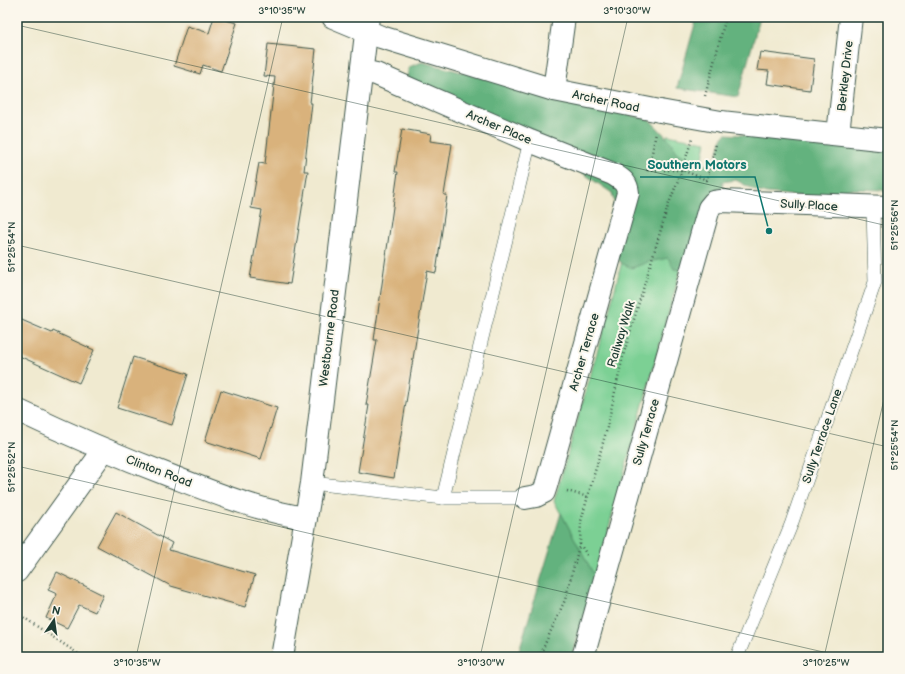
<svg xmlns="http://www.w3.org/2000/svg" width="905" height="674" viewBox="0 0 905 674" font-family="'Balsamiq Sans',sans-serif">
<rect width="100%" height="100%" fill="#fbf7ec"/>
<filter id="ink" filterUnits="userSpaceOnUse"><feTurbulence type="fractalNoise" baseFrequency=".025" numOctaves="2"/><feDisplacementMap in="SourceGraphic" scale="8" xChannelSelector="R" yChannelSelector="G"/><feConvolveMatrix kernelMatrix="1 2 1 2 8 2 1 2 1" color-interpolation-filters="sRGB"/></filter>
<filter id="wash" filterUnits="userSpaceOnUse"><feTurbulence type="fractalNoise" baseFrequency=".012" numOctaves="4" result="noise"/><feDisplacementMap in="SourceGraphic" scale="16" xChannelSelector="R" yChannelSelector="G"/><feGaussianBlur stdDeviation="0.9" result="paint"/><feColorMatrix in="noise" values="0 0 0 0 0 0 0 0 0 0 0 0 0 0 0 0 0 1.4 0 .05"/><feComposite in="paint" operator="in"/></filter>
<g filter="url(#wash)">
<rect width="100%" height="100%" fill="#f0ead0"/>
<!-- green -->
<polygon fill="#7bd094" stroke="#4d8664" points="667,135 706,142 700,173 702,193 595,577 554,501 611,304 642,183 661,165"/>
<!-- forest -->
<g fill="#64b27e" stroke="#427859">
<polygon points="697,17 760,17 738,97 677,88"/>
<polygon points="422,62 650,120 670,141 677,152 697,164 715,165 721,140 726,134 888,145 888,194 882,190 849,189 836,200 758,192 736,180 722,182 723,192 685,271 674,269 668,258 648,262 632,268 621,263 609,245 617,211 612,193 571,165 405,86 409,67"/>
<polygon points="561,513 595,577 572,657 517,657"/>
</g>
<g id="blocks">
<!-- building -->
<g fill="#d9b27c">
<polygon points="214,17 237,23 221,71 203,65 200,74 174,66 187,26 209,33"/>
<polygon points="268,44 316,49 310,103 312,103 304,171 308,171 290,284 250,278 262,210 251,208 259,163 265,164 275,77 264,76"/>
<polygon points="760,52 814,59 810,90 767,84 769,71 757,70"/>
<polygon points="402,129 431,134 430,141 452,144 444,195 447,195 436,273 427,271 394,478 358,472 369,405 366,405 377,340 374,340 398,172 395,172"/>
<polygon points="17,318 52,333 53,331 94,350 79,383 17,355"/>
<polygon points="133,357 188,374 172,425 117,408"/>
<polygon points="221,390 277,408 261,459 205,441"/>
<polygon points="116,512 172,543 169,550 255,575 245,607 171,586 97,546"/>
<polygon points="57,572 103,595 95,612 79,605 67,628 46,618 57,594 48,590"/>
</g>
</g>
</g>
<g filter="url(#ink)">
<use href="#blocks" fill-opacity="0" stroke="#3e574b" stroke-width="1"/>
<g fill="none" stroke-linecap="round" stroke-linejoin="round">
<defs>
<g id="service">
<polyline points="312,483 443,498 525,498"/>
<polyline points="443,498 530,141"/>
<polyline points="737,657 791,525 875,282 873,208"/>
</g>
<g id="minor">
<polyline points="333,17 381,37 554,90 660,111"/>
<path d="M 362,71 L 376,74 L 530,141 L 613,174 C 622,180 627,182 628,193 L 546,486 L 544,492 L 536,496 L 525,498"/>
<polyline points="554,90 564,17"/>
<polyline points="721,122 888,140"/>
<polyline points="838,134 851,17"/>
<path d="M 17,410 C 67,434 118,456 171,476 C 215,493 259,511 306,518"/>
<polyline points="17,571 104,450"/>
<polyline points="583,657 709,208 714,202 721,201 888,207"/>
</g>
<polyline id="tertiary" points="282,657 312,483 368,17"/>
</defs>
<!-- service casing -->
<use href="#service" stroke="#3e574b" stroke-width="14"/>
<!-- minor casing -->
<use href="#minor" stroke="#3e574b" stroke-width="24"/>
<!-- tertiary casing -->
<use href="#tertiary" stroke="#3e574b" stroke-width="24"/>
<!-- path -->
<g stroke="#3e574b" stroke-width="2.5" stroke-dasharray="1 3" stroke-linecap="butt">
<polyline points="705,96 726,17"/>
<polyline points="648,170 682,170 707,180 716,144"/>
<polyline points="647,171 650,163 656,133"/>
<polyline points="567,491 588,497"/>
<polyline points="580,544 587,555"/>
<polyline points="17,613 83,657"/>
<polyline points="539,657 565,600 580,543 581,521 606,432 623,356 668,206 682,170 692,139"/>
</g>
<!-- service -->
<use href="#service" stroke="#fff" stroke-width="13"/>
<!-- minor -->
<use href="#minor" stroke="#fff" stroke-width="22"/>
<!-- tertiary -->
<use href="#tertiary" stroke="#fff" stroke-width="22"/>
<defs>
<polyline id="minor-bridge" points="660,111 721,122"/>
</defs>
<!-- minor-bridge casing -->
<use href="#minor-bridge" stroke="#3e574b" stroke-width="24" stroke-linecap="butt"/>
<!-- minor-bridge -->
<use href="#minor-bridge" stroke="#fff" stroke-width="22"/>
</g>
</g>
<!-- ticks -->
<path fill="none" stroke="#1f3d34" stroke-width="1" stroke-opacity="0.45" d="M 17,25 L 888,226M 17,245 L 888,447M 17,466 L 845,657M 136,657 L 283,17M 480,657 L 628,17M 824,657 L 888,382"/>
<g text-anchor="middle" stroke-width="4" stroke-linejoin="round" paint-order="stroke">
<!-- street labels -->
<g font-size="12" fill="#1f3d34" stroke="#fbf7ec">
<text transform="translate(845 76) rotate(-84)" y="4">Berkley Drive</text>
<text transform="translate(606 101) rotate(12)" y="4">Archer Road</text>
<text transform="translate(499 127) rotate(23)" y="4">Archer Place</text>
<text transform="translate(809 205) rotate(3)" y="4">Sully Place</text>
<text transform="translate(621 334) rotate(-73)" y="4">Railway Walk</text>
<text transform="translate(329 338) rotate(-83)" y="4">Westbourne Road</text>
<text transform="translate(584 352) rotate(-74)" y="4">Archer Terrace</text>
<text transform="translate(646 432) rotate(-74)" y="4">Sully Terrace</text>
<text transform="translate(822 436) rotate(-71)" y="4">Sully Terrace Lane</text>
<text transform="translate(159 471) rotate(21)" y="4">Clinton Road</text>
</g>
</g>
<!-- callouts -->
<path fill="none" stroke="#0f766e" stroke-width="1.5" d="M769 231L755 177H640"/>
<circle fill="#0f766e" stroke="#fbf7ec" stroke-width="1.5" cx="769" cy="231" r="4"/>
<g font-size="13" text-anchor="middle" font-weight="bold" fill="#0f766e" stroke="#fbf7ec" stroke-width="4" stroke-linejoin="round" paint-order="stroke">
<text x="697" y="169">Southern Motors</text>
</g>
<!-- margin -->
<rect width="905" height="674" fill="none" stroke="#fbf7ec" stroke-width="44"/>
<!-- north arrow -->
<g transform="translate(54 620) rotate(13)" stroke="#fbf7ec" stroke-width="3" paint-order="stroke">
<path d="M0-3L7 15L0 10L-7 15Z" fill="#1f3d34"/>
<text y="-6" font-size="11" font-weight="bold" text-anchor="middle" fill="#1f3d34">N</text>
</g>
<rect x="22" y="22" width="861" height="630" fill="none" stroke="#1f3d34" stroke-width="1.5"/>
<g font-size="10" text-anchor="middle" fill="#1f3d34">
<text x="282" y="14">3°10'35"W</text>
<text x="627" y="14">3°10'30"W</text>
<text transform="translate(894 225) rotate(-90)" y="4">51°25'56"N</text>
<text transform="translate(11 247) rotate(-90)" y="4">51°25'54"N</text>
<text transform="translate(894 445) rotate(-90)" y="4">51°25'54"N</text>
<text transform="translate(11 467) rotate(-90)" y="4">51°25'52"N</text>
<text x="137" y="666">3°10'35"W</text>
<text x="481" y="666">3°10'30"W</text>
<text x="826" y="666">3°10'25"W</text>
</g>
</svg>
